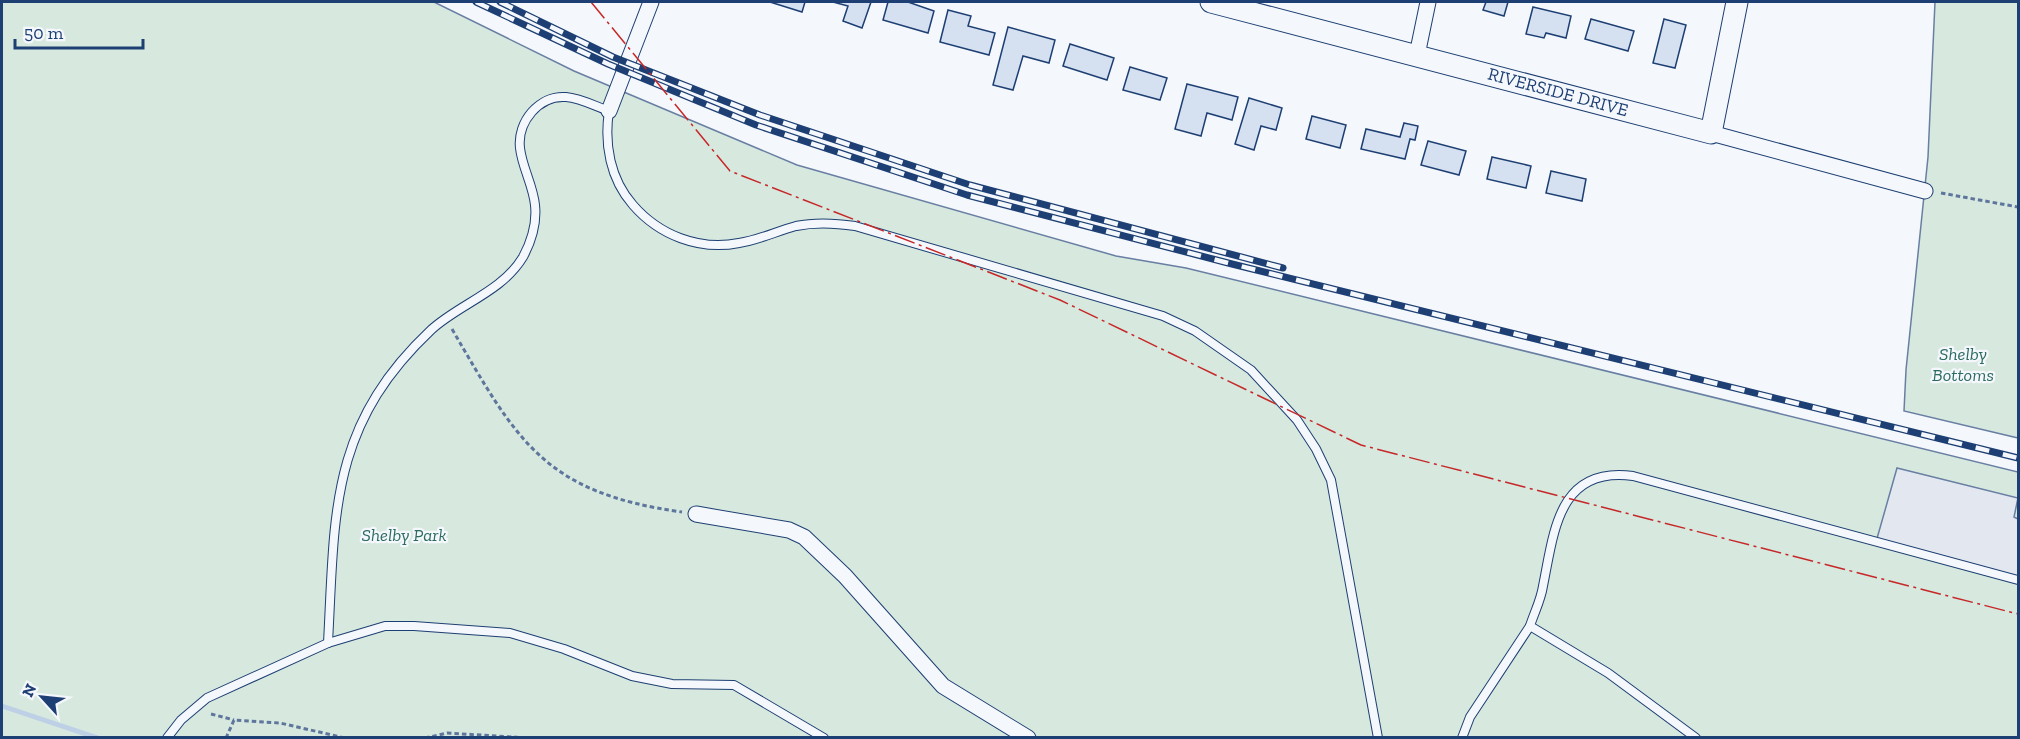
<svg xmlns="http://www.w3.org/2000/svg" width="2020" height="739" viewBox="0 0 2020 739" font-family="'Zilla Slab',serif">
<rect width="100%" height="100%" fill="#f4f7fb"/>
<!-- green -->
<g fill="#d7e8df" stroke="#687fa3" stroke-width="1.5">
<polygon points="2,2 434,2 574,71 797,165 1116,256 1186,268 2018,472 2018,737 2,737"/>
<polygon points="1935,2 2018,2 2018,438 1904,411 1906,370 1928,157"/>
</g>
<!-- parking -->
<polygon fill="#e3e8f0" stroke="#687fa3" stroke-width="1.5" points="1897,468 2018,498 2014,517 2018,519 2018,580 1876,542"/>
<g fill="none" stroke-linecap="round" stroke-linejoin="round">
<!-- stream -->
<polyline stroke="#bed0e5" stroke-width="5" points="2,706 98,738"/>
</g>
<!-- building -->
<g fill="#d5e0f0" stroke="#1d3f73" stroke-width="1.5">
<polygon points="770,2 805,2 802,12"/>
<polygon points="833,2 871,2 862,28 843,21 848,6"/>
<polygon points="888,2 908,2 934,11 928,33 883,20"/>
<polygon points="1486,2 1508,2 1504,16 1483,10"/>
<polygon points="1533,7 1571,16 1566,38 1546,33 1544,38 1526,34"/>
<polygon points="948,10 971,16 968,26 995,33 989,55 940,42"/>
<polygon points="1591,19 1634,31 1628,51 1585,39"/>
<polygon points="1664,19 1686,25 1675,68 1653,63"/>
<polygon points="1008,27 1055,40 1049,63 1023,56 1013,90 993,85"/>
<polygon points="1070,44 1114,58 1107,80 1063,66"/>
<polygon points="1130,67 1167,78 1160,100 1123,90"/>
<polygon points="1187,84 1238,97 1232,120 1207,113 1201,136 1175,129"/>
<polygon points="1249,98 1282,108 1276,130 1261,126 1254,150 1235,144"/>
<polygon points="1312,116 1346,125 1340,148 1306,139"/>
<polygon points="1404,123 1418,126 1415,140 1410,139 1405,159 1361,149 1366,129 1400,137"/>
<polygon points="1428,141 1466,151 1459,175 1421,165"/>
<polygon points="1492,157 1531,166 1526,188 1487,179"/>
<polygon points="1551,171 1586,179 1582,201 1546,193"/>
</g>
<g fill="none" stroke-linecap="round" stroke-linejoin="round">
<defs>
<g id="lane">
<path d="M 328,643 C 335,514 329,426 431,330 C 459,304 502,292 523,257 C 531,242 537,223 535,205 C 533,185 522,167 520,148 C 517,122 539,95 566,97 C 580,98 595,106 609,111 C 604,144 610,179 633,205 C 659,235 699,251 739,243 C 759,240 777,231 796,226 C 815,222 835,223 855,226 L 1163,316 L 1195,331 L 1251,370 L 1297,420 L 1316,449 L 1331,480 L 1378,738"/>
<polyline points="167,738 181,720 207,698 328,643 385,626 414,626 510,633 564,649 632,676 672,684 734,685 824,738"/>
<polyline points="1462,738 1470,717 1530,626"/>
<path d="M 1696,738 L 1608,673 L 1530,626 C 1534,613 1541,600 1543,586 C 1554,532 1558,466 1633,476 L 2018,580"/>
</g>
<g id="street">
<polyline points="1417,55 1428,2"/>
<polyline points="609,111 651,2"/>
<polyline points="1711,133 1925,191"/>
<polyline points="696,514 789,530 804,537 845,576 943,686 1028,738"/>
</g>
<polyline id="secondary" points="1211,2 1711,133 1737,2"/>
</defs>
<!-- lane casing -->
<use href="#lane" stroke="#1d3f73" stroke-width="10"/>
<!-- street casing -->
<use href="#street" stroke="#1d3f73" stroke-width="17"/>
<!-- secondary casing -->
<use href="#secondary" stroke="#1d3f73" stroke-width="23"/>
<!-- path -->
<g stroke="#5e769c" stroke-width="3" stroke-dasharray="4.5 3" stroke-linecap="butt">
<polyline points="1941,193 2018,207"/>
<path d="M 452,329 C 517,441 544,493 682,512"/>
<polyline points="211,714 234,720"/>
<polyline points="226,738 234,720 280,723 345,738"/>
<polyline points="425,738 447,733 529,738"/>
</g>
<!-- lane -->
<use href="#lane" stroke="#f4f7fb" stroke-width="8"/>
<!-- street -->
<use href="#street" stroke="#f4f7fb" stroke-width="15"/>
<!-- secondary -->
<use href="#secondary" stroke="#f4f7fb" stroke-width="21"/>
<defs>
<g id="rail">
<polyline points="476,2 608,64 756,125 967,195 1232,264 2018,458"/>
<polyline points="500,2 613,57 760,115 970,185 1283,268"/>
</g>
</defs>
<!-- rail casing -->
<use href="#rail" stroke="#1d3f73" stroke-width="7"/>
<!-- rail -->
<use href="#rail" stroke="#f4f7fb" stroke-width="4.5" stroke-dasharray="14" stroke-linecap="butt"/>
<!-- power -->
<polyline stroke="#c62828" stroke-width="1.5" stroke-dasharray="21 4.5 3 4.5" stroke-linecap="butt" points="591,2 730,171 1060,300 1361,445 2018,614"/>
</g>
<g text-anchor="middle" stroke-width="4.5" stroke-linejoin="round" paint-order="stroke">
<!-- street labels -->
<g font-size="18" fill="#1d3f73" stroke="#f4f7fb">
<text transform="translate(1558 92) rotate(15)" y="6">RIVERSIDE DRIVE</text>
</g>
<!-- park labels -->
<g font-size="18" font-style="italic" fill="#2c6c60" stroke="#f4f7fb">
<text x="1963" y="360">Shelby<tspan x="1963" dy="21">Bottoms</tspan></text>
<text x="404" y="541">Shelby Park</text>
</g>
</g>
<!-- border -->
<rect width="2020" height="739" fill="none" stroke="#1d3f73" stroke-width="6"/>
<!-- north arrow -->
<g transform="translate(42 697) rotate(297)" stroke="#f4f7fb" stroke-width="4.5" paint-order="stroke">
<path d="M0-4.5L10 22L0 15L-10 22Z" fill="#1d3f73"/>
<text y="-9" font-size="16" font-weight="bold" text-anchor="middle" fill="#1d3f73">N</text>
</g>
<!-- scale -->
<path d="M15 39v9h128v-9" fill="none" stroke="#1d3f73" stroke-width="3"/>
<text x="24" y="39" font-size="18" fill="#1d3f73" stroke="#f4f7fb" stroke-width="4.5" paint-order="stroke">50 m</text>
</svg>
